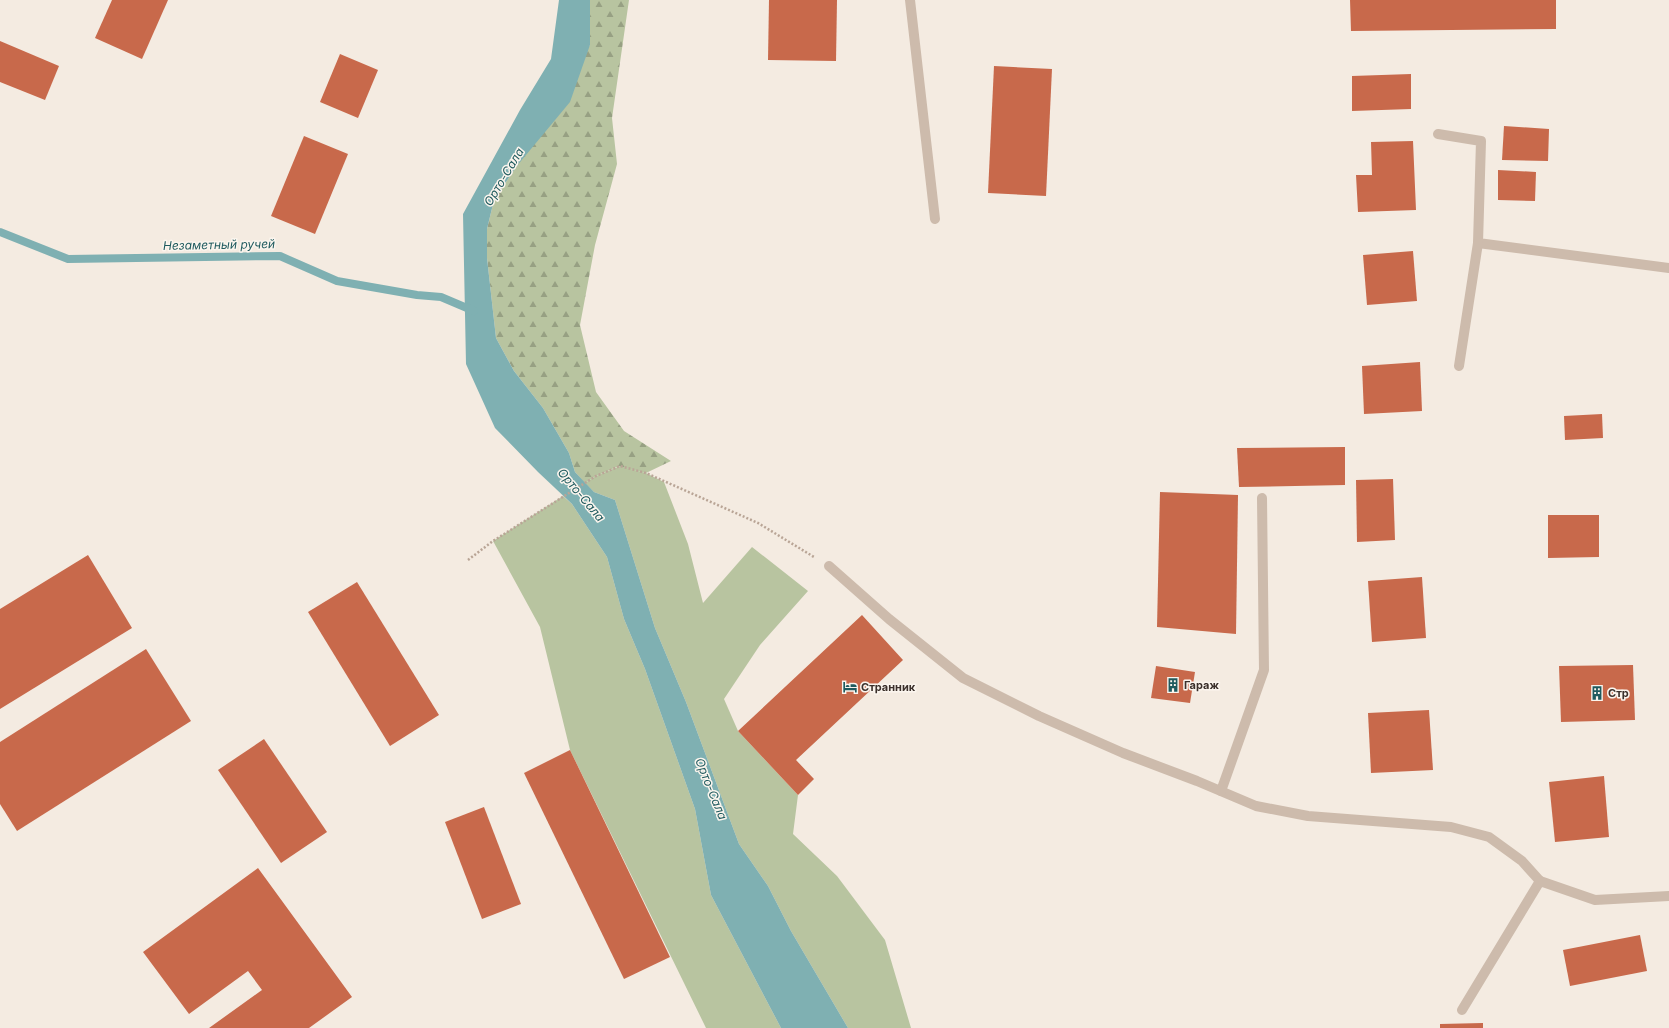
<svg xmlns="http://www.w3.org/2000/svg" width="1669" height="1028" viewBox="0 0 1669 1028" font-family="Inter,sans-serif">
<defs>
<pattern id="forest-firs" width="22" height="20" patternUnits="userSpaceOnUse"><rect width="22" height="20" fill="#b8c4a0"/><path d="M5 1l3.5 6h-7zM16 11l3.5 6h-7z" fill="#97a083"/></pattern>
</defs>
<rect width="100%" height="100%" fill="#f4ebe1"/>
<!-- grass -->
<g fill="#b8c4a0">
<polygon points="620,466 646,473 664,482 688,544 703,603 752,547 808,591 760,645 724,699 738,731 798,795 793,834 837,876 885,940 911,1028 848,1028 791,931 768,886 739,844 686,702 655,628 615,500 594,492 585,483 596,476"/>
<polygon points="563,496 572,504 607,557 624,619 645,669 695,809 711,895 781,1028 706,1028 570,750 540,627 493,541"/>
</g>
<!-- forest -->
<polygon fill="url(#forest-firs)" points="590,0 629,0 612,118 617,164 595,245 580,325 596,392 624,431 671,461 646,473 619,466 596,476 585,483 575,472 569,453 543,408 514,371 496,338 487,258 487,229 494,200 516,167 590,45"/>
<!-- water -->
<polygon fill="#7fb0b2" points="559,0 590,0 590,45 570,102 516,167 494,200 487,229 487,258 496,338 514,371 543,408 569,453 575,472 594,492 615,500 655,628 686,702 739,844 768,886 791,931 848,1028 781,1028 711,895 695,809 645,669 624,619 607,557 572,504 538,472 495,428 466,364 463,214 520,110 551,59"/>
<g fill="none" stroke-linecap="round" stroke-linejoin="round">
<!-- stream -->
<polyline stroke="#7fb0b2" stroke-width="8" points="0,232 68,259 280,256 337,281 417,295 441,297 474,311"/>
</g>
<!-- building -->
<g fill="#c8694b">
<polygon points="112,0 168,0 142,59 95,38"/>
<polygon points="769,0 837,0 836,61 768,60"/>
<polygon points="1350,0 1556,0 1556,29 1351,31"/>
<polygon points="0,41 59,66 45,100 0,82"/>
<polygon points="340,54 378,70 358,118 320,102"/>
<polygon points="994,66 1052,69 1046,196 988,193"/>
<polygon points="1411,74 1411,109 1352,111 1352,76"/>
<polygon points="1504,126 1549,129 1548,161 1502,160"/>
<polygon points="304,136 348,154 315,234 271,216"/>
<polygon points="1413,141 1416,210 1358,212 1356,175 1372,175 1371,142"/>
<polygon points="1498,170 1536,172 1535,201 1498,200"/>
<polygon points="1413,251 1417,301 1367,305 1363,255"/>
<polygon points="1420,362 1422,411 1364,414 1362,366"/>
<polygon points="1602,414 1603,438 1565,440 1564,416"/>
<polygon points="1345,447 1345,485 1239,487 1237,448"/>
<polygon points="1393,479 1395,540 1357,542 1356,480"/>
<polygon points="1160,492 1238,495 1236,634 1157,627"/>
<polygon points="1548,515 1599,515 1599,557 1548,558"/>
<polygon points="88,555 132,628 0,709 0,609"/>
<polygon points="1422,577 1426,638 1372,642 1368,581"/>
<polygon points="357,582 439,715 390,746 308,612"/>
<polygon points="862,615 903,660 796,760 814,779 798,795 738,731"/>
<polygon points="146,649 191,721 17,831 0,804 0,742"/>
<polygon points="1633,665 1635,720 1561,722 1559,666"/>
<polygon points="1156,666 1195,672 1190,703 1151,698"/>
<polygon points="1429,710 1433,770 1371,773 1368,713"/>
<polygon points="264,739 327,832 281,863 218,770"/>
<polygon points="570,750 670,957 624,979 524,773"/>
<polygon points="1604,776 1609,837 1555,842 1549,782"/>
<polygon points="484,807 521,904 482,919 445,822"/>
<polygon points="258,868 352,997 309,1028 209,1028 262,990 248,971 189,1014 143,952"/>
<polygon points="1640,935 1647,971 1570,986 1563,950"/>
<polygon points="1483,1023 1483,1028 1440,1028 1440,1024"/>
</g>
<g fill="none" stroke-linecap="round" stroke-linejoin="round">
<!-- path -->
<polyline stroke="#b9a596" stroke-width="2.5" stroke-dasharray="2 2" stroke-linecap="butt" points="468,560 493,541 596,476 620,466 646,473 758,523 814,557"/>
<!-- service -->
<g stroke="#cdbbac" stroke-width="10">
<polyline points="910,0 935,219"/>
<polyline points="1438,134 1481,141 1478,243 1669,268"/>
<polyline points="1459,366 1478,243"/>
<polyline points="829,566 889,619 963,678 1039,716 1123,753 1197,781 1256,806 1308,816 1451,827 1489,837 1522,861 1540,881"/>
<polyline points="1221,791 1264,670 1262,498"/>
<polyline points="1462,1010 1540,881 1595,900 1669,896"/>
</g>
</g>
<!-- icons -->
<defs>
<symbol id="building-bare" viewBox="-9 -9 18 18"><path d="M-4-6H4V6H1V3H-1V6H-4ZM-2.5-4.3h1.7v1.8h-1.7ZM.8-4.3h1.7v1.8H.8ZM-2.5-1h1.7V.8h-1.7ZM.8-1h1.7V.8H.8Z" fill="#1f5a5e" stroke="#fbf5ee" stroke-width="2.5" paint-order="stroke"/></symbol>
<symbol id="hotel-bare" viewBox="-9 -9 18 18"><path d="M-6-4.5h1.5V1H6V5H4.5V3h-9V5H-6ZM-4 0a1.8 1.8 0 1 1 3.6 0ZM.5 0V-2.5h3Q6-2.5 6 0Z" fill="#1f5a5e" stroke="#fbf5ee" stroke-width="2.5" paint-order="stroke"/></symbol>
</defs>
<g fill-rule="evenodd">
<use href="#building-bare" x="1163" y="675" width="20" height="20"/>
<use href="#hotel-bare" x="840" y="677" width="20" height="20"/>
<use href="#building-bare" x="1587" y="683" width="20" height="20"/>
</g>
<g text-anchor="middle" stroke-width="3" stroke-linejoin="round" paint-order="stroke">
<!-- poi labels -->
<g font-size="11" font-weight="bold" fill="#3b302b" stroke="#fbf5ee" text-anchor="start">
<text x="1184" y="689">Гараж</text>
<text x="861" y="691">Странник</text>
<text x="1608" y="697">Стр</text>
</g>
<!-- water labels -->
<g font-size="12" font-style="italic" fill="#1f5a5e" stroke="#fbf5ee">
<text transform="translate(504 177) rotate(-59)" y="4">Орто-Сала</text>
<text transform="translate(219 245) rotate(-1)" y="4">Незаметный ручей</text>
<text transform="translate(581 495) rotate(50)" y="4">Орто-Сала</text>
<text transform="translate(711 789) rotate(68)" y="4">Орто-Сала</text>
</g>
</g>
</svg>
